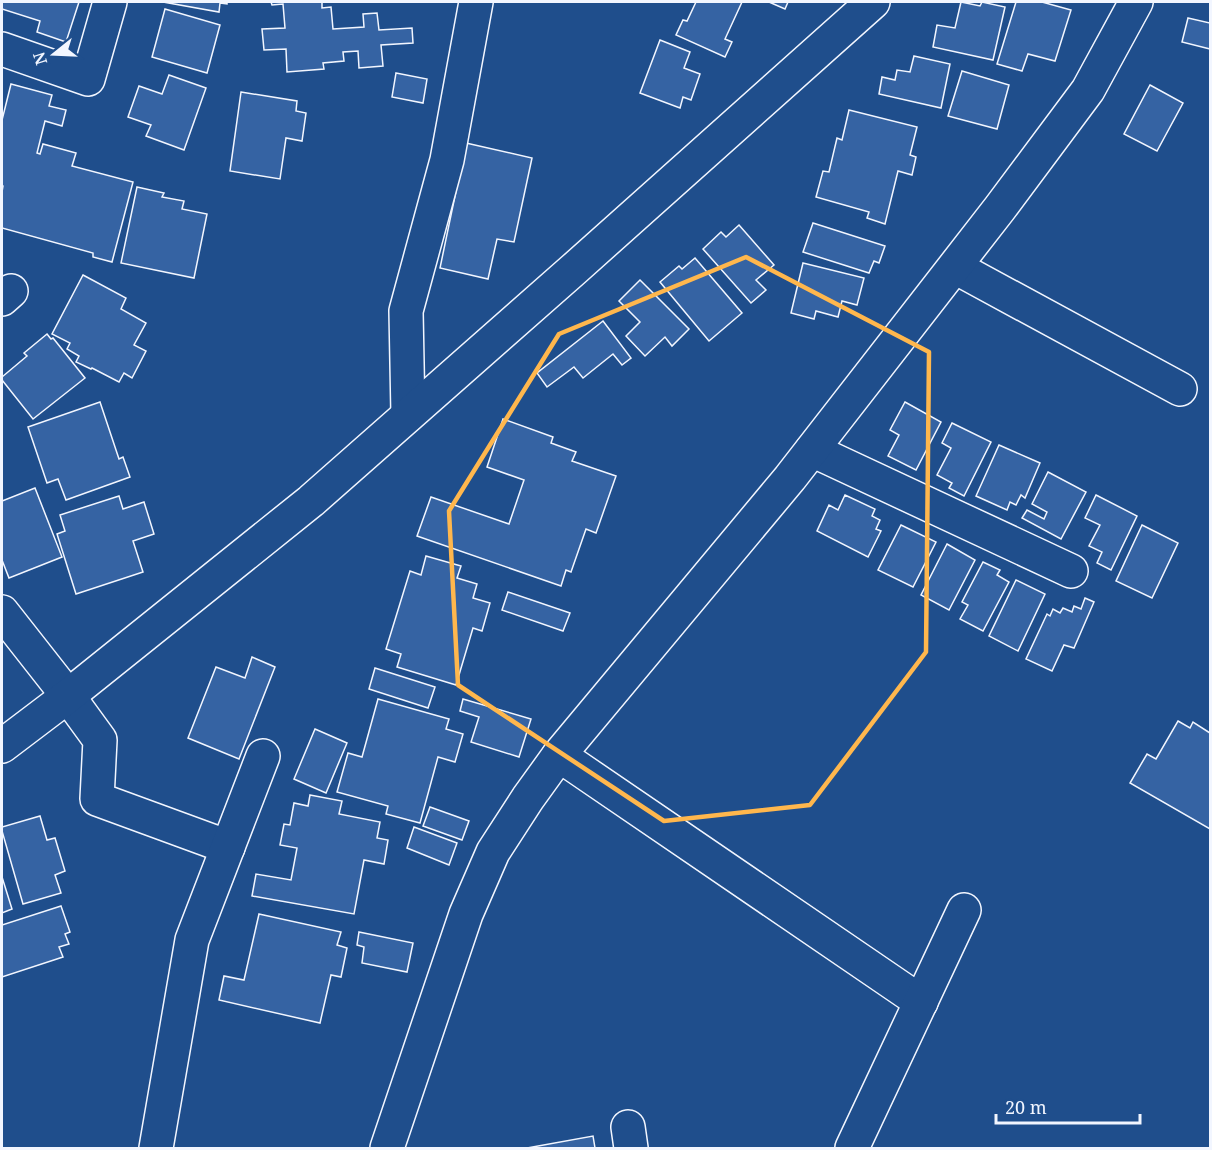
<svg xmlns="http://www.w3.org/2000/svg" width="1212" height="1150" viewBox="0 0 1212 1150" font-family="'Noto Serif',serif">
<rect width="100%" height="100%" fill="#1f4e8c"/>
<!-- building -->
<g fill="#3563a3" stroke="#f2f6ff" stroke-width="1.5">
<polygon points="2,2 79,2 66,42 37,32 40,21 2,9"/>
<polygon points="163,2 227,2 227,4 220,3 219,12"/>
<polygon points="271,2 322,2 322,8 331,7 333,29 364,27 363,14 377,13 379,30 412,28 413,43 381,45 383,66 359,68 358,51 343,52 344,61 323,63 324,69 287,72 286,49 264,50 262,29 285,28 283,4 272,5"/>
<polygon points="696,2 742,2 725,39 732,42 725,57 676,35 683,20 687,21"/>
<polygon points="769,2 788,2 785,9"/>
<polygon points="961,2 980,6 982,2 1005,7 993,60 933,47 937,25 955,28"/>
<polygon points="1016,2 1042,2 1071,10 1055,61 1028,54 1022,71 997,64"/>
<polygon points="165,9 220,25 207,73 152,57"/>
<polygon points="1188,18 1210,23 1210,49 1182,42"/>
<polygon points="660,40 690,52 684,68 700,74 691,100 683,97 680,108 640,93"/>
<polygon points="914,56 950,64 941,108 879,94 882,77 895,80 897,70 910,72"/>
<polygon points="962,71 1009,85 997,129 948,116"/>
<polygon points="396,73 427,79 423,103 392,97"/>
<polygon points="169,75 206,88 184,150 146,136 151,125 128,117 139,86 162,94"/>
<polygon points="11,84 52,95 49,106 66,110 62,126 45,121 37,153 40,154 43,144 76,153 72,166 133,182 112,262 93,257 93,253 2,228 2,192 3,186 2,185 2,120"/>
<polygon points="1150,85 1183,103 1157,151 1124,134"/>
<polygon points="241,92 297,101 296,111 306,113 302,141 286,138 280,179 230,171"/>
<polygon points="849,110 917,127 910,155 916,157 912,175 898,171 885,224 867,218 869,212 816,197 823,171 829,172 837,138 842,140"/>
<polygon points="466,143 532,158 514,242 497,239 488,279 440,268"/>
<polygon points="137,187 164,193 162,197 184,201 182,209 207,214 194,278 121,263"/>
<polygon points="813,223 885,246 879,263 874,261 869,273 803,252"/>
<polygon points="739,225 774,265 756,280 766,290 751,303 703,249 721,232 726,237"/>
<polygon points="695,258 742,313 709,341 660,282 679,266 682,269"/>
<polygon points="803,263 864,278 857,305 842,301 838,317 816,311 814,319 791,313"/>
<polygon points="83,275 126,298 121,309 146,323 134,345 146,351 132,378 124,373 119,382 92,368 91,369 76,362 79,356 67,349 70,343 52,334"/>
<polygon points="640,280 689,329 672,346 665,337 645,356 626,336 640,322 619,301"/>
<polygon points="603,321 631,358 622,365 613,354 583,378 574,367 547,387 537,373"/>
<polygon points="47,334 51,339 53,338 85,378 33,419 2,380 2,377 27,356 24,353"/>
<polygon points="100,402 119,459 123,457 130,477 66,500 58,479 47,483 28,427"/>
<polygon points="905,402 941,422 916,470 888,456 899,435 890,430"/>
<polygon points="503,419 553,437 551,443 576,452 572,461 616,476 596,533 586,529 571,572 566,570 561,586 417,536 431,497 509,524 524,480 487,467"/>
<polygon points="952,423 991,442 964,496 949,488 952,483 937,475 951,448 942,443"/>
<polygon points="999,445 1040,463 1025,498 1021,495 1016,505 1010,502 1007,510 976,496"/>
<polygon points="1048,472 1086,492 1061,539 1022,518 1027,510 1044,519 1047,512 1032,504"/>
<polygon points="35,488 62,557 9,578 2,560 2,501"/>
<polygon points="845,495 875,509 872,516 880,520 876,529 881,531 868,557 817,531 829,505 838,510"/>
<polygon points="1096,495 1137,516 1111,570 1097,563 1102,552 1089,546 1100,525 1085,518"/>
<polygon points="119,496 123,509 144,502 154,534 133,541 143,572 76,594 57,534 65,531 60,515"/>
<polygon points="901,525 936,542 913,587 878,570"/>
<polygon points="1142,525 1178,543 1152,598 1116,581"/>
<polygon points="947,544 975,560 949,610 921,595"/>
<polygon points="426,556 461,566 457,578 477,584 473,598 490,603 482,631 473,628 456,685 397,667 401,654 386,649 410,571 421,575"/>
<polygon points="983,562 1000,570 997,575 1009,582 983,631 960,619 968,605 962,602"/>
<polygon points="1016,580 1045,594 1018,651 989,636"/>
<polygon points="508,592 570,613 563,631 502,610"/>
<polygon points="1085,598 1094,602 1074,648 1064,645 1052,671 1026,659 1047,614 1050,616 1053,609 1060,613 1063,608 1072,612 1074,606 1081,609"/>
<polygon points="252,657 275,667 239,759 188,738 216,667 245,678"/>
<polygon points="375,668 435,687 428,708 369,689"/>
<polygon points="378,699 449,719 446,729 463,734 455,762 438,757 420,823 386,814 388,806 337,792 348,753 362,757"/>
<polygon points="463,699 531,719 519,757 471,742 479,717 460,711"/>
<polygon points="1178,721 1190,728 1193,722 1210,733 1210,829 1130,783 1147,754 1156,759"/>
<polygon points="315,729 347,743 326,793 294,779"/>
<polygon points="310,795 342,801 339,814 380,822 377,838 388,840 384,864 364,860 354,914 252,896 256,874 291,880 297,848 280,845 284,824 290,825 294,803 308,806"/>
<polygon points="430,807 469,821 462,840 423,826"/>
<polygon points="40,816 47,840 55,838 65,871 55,875 61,893 23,904 2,831 2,827"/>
<polygon points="414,827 457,843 449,865 407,848"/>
<polygon points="2,877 12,909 2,913"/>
<polygon points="61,906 70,932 65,934 69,944 59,947 63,957 2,977 2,925"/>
<polygon points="259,914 341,932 337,945 347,948 341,977 331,975 320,1023 219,1000 224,976 244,980"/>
<polygon points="359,932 413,943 407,972 362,963 364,947 357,945"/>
<polygon points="593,1136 595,1148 527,1148"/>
</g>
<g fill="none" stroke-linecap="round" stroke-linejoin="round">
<defs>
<g id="minor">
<polyline points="2,49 88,79 110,2"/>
<polyline points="955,267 1180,389"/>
<polyline points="2,299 11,291"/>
<polyline points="408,415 406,311 447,160 476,2"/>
<polyline points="812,450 1071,571"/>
<polyline points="2,612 68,696 100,740 97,799 228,847"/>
<polyline points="559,755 921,1002"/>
<polyline points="628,1127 631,1148"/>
<polyline points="156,1148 192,940 263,756"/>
<polyline points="387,1148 466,914 493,852 528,798 559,755 790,478 1000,208 1088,90 1136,2"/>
<polyline points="852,1148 964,910"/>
</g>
<polyline id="tertiary" points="2,746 68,696 311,501 573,270 873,2"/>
</defs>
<!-- minor casing -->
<use href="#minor" stroke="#f2f6ff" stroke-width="36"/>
<!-- tertiary casing -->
<use href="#tertiary" stroke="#f2f6ff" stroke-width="36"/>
<!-- minor -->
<use href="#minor" stroke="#1f4e8c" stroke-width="33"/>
<!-- tertiary -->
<use href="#tertiary" stroke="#1f4e8c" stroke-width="33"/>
</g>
<!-- marked area -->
<path fill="none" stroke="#ffb74d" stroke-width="4.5" stroke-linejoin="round" d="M 746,257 L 929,352 L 926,652 L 810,805 L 664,821 L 458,685 L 449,511 L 559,334 Z"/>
<!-- border -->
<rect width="1212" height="1150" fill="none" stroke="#f2f6ff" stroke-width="6"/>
<!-- north arrow -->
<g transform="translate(54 54) rotate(252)" stroke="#1f4e8c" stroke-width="4.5" paint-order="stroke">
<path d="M0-4.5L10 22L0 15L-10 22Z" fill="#f2f6ff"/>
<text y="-9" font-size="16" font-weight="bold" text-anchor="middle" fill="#f2f6ff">N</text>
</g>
<!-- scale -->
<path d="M996 1114v9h144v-9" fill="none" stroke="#f2f6ff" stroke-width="3"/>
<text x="1005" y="1114" font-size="18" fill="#f2f6ff" stroke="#1f4e8c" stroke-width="4.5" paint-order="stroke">20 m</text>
</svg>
